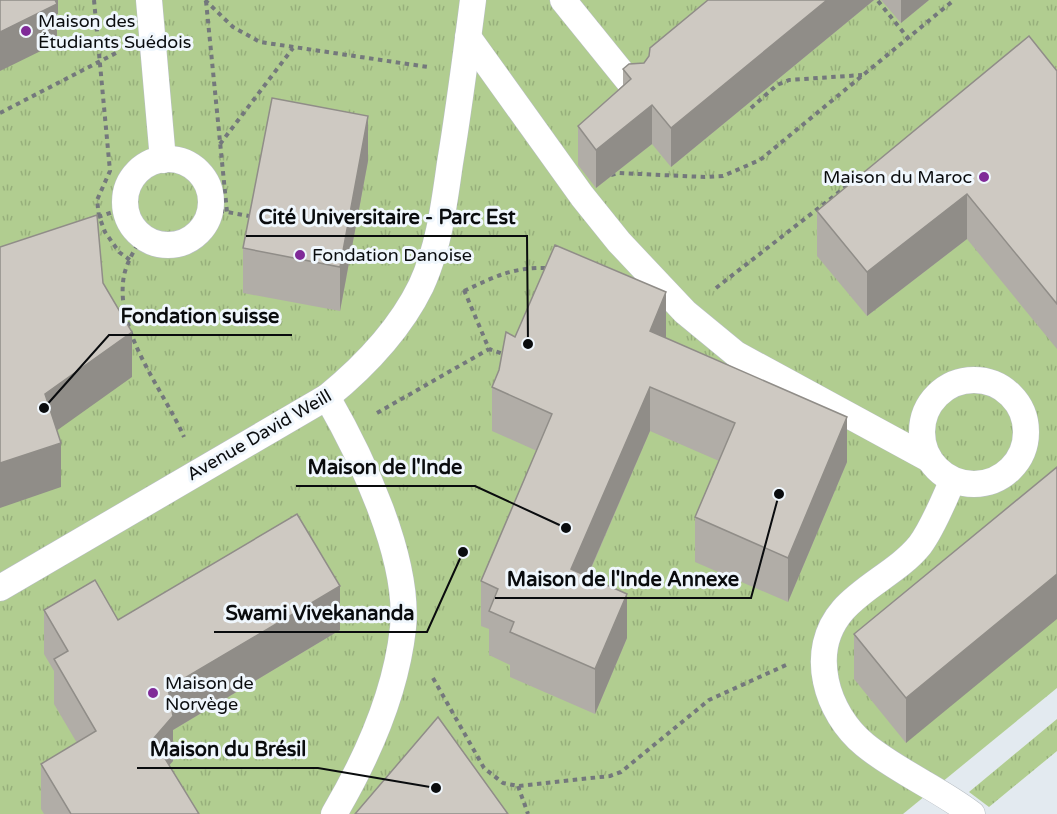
<svg xmlns="http://www.w3.org/2000/svg" width="1057" height="814" viewBox="0 0 1057 814" font-family="'Varela Round',sans-serif">
<defs>
<pattern id="grass-tufts" width="24" height="20" patternUnits="userSpaceOnUse" patternTransform="scale(1.5)"><rect width="24" height="20" fill="#b1cd90"/><path d="M3 7l-1-3M5 7V3M7 7l1-3M15 17l-1-3M17 17v-4M19 17l1-3" fill="none" stroke="#97af7b"/></pattern>
</defs>
<rect width="100%" height="100%" fill="#e3eaf0"/>
<!-- grass -->
<g fill="url(#grass-tufts)">
<polygon points="0,0 1057,0 1057,688 903,814 0,814"/>
<polygon points="1057,719 1057,751 989,807 969,792"/>
</g>
<g fill="none" stroke-linecap="round" stroke-linejoin="round">
<defs>
<g id="lane">
<polyline points="149,0 163,160"/>
<polyline points="563,0 635,89"/>
<polyline points="468,37 582,196 619,242 685,312 736,354 929,459"/>
<circle cx="168" cy="202" r="43"/>
<circle cx="974" cy="432" r="52"/>
<path d="M 327,397 C 361,456 410,558 403,628 C 396,693 367,758 334,814"/>
<path d="M 953,480 C 943,501 934,526 920,545 C 899,571 865,585 843,610 C 807,651 826,713 865,745 C 898,772 938,788 972,814"/>
<path d="M 0,588 L 327,397 C 365,366 399,331 421,286 C 439,247 444,205 450,163 C 459,109 466,54 473,0"/>
</g>
</defs>
<!-- lane casing -->
<use href="#lane" stroke="#b8bec4" stroke-width="27"/>
<!-- path -->
<g stroke="#74787c" stroke-width="4" stroke-dasharray="4.5 4.5" stroke-linecap="butt">
<polyline points="94,0 110,171 97,200 99,216 105,232 119,252 130,260"/>
<polyline points="205,0 233,27 260,42 428,67"/>
<polyline points="206,1 227,212"/>
<polyline points="878,1 908,38"/>
<polyline points="751,108 777,85 789,80 862,75"/>
<polyline points="0,113 116,53"/>
<polyline points="220,144 293,48"/>
<polyline points="611,175 618,173 705,177 723,176 760,160 954,0"/>
<polyline points="211,209 254,217"/>
<polyline points="98,217 125,208"/>
<path d="M 142,237 C 134,251 124,266 123,283 C 118,336 164,391 184,437"/>
<polyline points="716,288 852,182"/>
<polyline points="464,290 489,349 506,355"/>
<path d="M 464,291 C 496,276 513,267 549,268"/>
<polyline points="377,413 489,349"/>
<polyline points="433,678 484,768 503,783 518,786 610,776 621,772 709,700 786,665"/>
<polyline points="518,786 528,814"/>
</g>
<!-- lane -->
<use href="#lane" stroke="#fff" stroke-width="26"/>
</g>
<!-- wall -->
<g fill="#b1ada7">
<polygon points="708,0 874,0 671,167 652,144 596,188 578,165 578,126 623,85 623,69 644,63"/>
<polygon points="881,0 929,0 901,23"/>
<polygon points="1057,71 1057,349 967,239 867,316 817,256 817,211"/>
<polygon points="368,161 340,311 243,293 243,248"/>
<polygon points="515,337 666,337 666,338 847,462 788,602 695,562 695,517 719,461 650,431 588,576 627,638 595,714 510,677 510,665 489,655 489,629 481,626 481,581 537,451 492,431 492,387"/>
<polygon points="1057,467 906,743 854,679 854,634"/>
<polygon points="44,610 118,620 340,630 173,730 173,761 169,765 199,814 44,814 41,809 41,764 77,743 54,704 54,671 44,654"/>
</g>
<!-- shaded-wall -->
<g fill="#908d88">
<polygon points="46,0 58,0 58,14 57,14 57,43 0,71 0,32"/>
<polygon points="827,0 874,0 671,167 671,128"/>
<polygon points="901,0 929,0 901,23"/>
<polygon points="652,105 652,144 596,188 596,150"/>
<polygon points="368,116 368,161 340,311 340,267"/>
<polygon points="967,194 967,239 867,316 867,272"/>
<polygon points="666,292 666,337 650,376 650,331"/>
<polygon points="132,332 132,377 45,439 45,394"/>
<polygon points="650,387 650,431 571,614 571,569"/>
<polygon points="847,417 847,462 788,602 788,558"/>
<polygon points="61,443 61,487 0,508 0,463"/>
<polygon points="1057,574 1057,619 906,743 906,698"/>
<polygon points="340,586 340,630 173,730 173,761 153,784 153,739 168,688"/>
<polygon points="627,594 627,638 595,714 595,669"/>
</g>
<!-- building -->
<g fill="#cec9c2" stroke="#908d88" stroke-width="1.5">
<polygon points="0,0 55,0 57,4 0,32"/>
<polygon points="708,0 827,0 671,128 652,105 596,150 578,126 631,79 623,69 629,64 644,63 649,56 650,48"/>
<polygon points="1029,36 1057,71 1057,304 967,194 867,272 817,211"/>
<polygon points="272,98 368,116 340,267 243,248"/>
<polygon points="97,215 103,283 132,332 45,394 61,443 0,463 0,247"/>
<polygon points="555,245 666,292 650,331 847,417 788,558 695,517 735,423 650,387 571,569 627,594 595,669 510,632 514,622 489,611 498,589 481,581 552,414 492,387 499,370 506,332 515,337"/>
<polygon points="1057,467 1057,574 906,698 854,634"/>
<polygon points="297,514 340,586 168,688 173,716 153,739 199,814 71,814 41,764 96,731 54,659 68,651 44,610 95,580 118,620"/>
<polygon points="438,717 508,814 355,814"/>
</g>
<!-- markers -->
<g fill="#802a98" stroke="#f0f7fd" stroke-width="2">
<circle cx="26" cy="31" r="6"/>
<circle cx="984" cy="177" r="6"/>
<circle cx="300" cy="255" r="6"/>
<circle cx="153" cy="693" r="6"/>
</g>
<g text-anchor="middle" stroke-width="6" stroke-linejoin="round" paint-order="stroke">
<!-- poi labels -->
<g font-size="18" fill="#0a0c0e" stroke="#f0f7fd" text-anchor="start">
<text x="38" y="27">Maison des<tspan x="38" dy="21">Étudiants Suédois</tspan></text>
<text x="972" y="183" text-anchor="end">Maison du Maroc</text>
<text x="312" y="261">Fondation Danoise</text>
<text x="165" y="689">Maison de<tspan x="165" dy="21">Norvège</tspan></text>
</g>
<!-- street labels -->
<g font-size="18" fill="#0a0c0e" stroke="#f0f7fd">
<text transform="translate(259 435) rotate(-30)" y="6">Avenue David Weill</text>
</g>
</g>
<!-- callouts -->
<path fill="none" stroke="#0a0c0e" stroke-width="2" d="M528 344L527 236H246M44 408L109 335H292M566 528L475 486H296M779 494L751 598H495M463 552L427 632H214M436 788L318 768H137"/>
<g fill="#0a0c0e" stroke="#f0f7fd" stroke-width="2">
<circle cx="528" cy="344" r="6"/>
<circle cx="44" cy="408" r="6"/>
<circle cx="566" cy="528" r="6"/>
<circle cx="779" cy="494" r="6"/>
<circle cx="463" cy="552" r="6"/>
<circle cx="436" cy="788" r="6"/>
</g>
<g font-size="20" text-anchor="middle" font-weight="bold" fill="#0a0c0e" stroke="#f0f7fd" stroke-width="6" stroke-linejoin="round" paint-order="stroke">
<text x="387" y="224">Cité Universitaire - Parc Est</text>
<text x="200" y="323">Fondation suisse</text>
<text x="385" y="474">Maison de l'Inde</text>
<text x="623" y="586">Maison de l'Inde Annexe</text>
<text x="320" y="620">Swami Vivekananda</text>
<text x="228" y="756">Maison du Brésil</text>
</g>
</svg>
